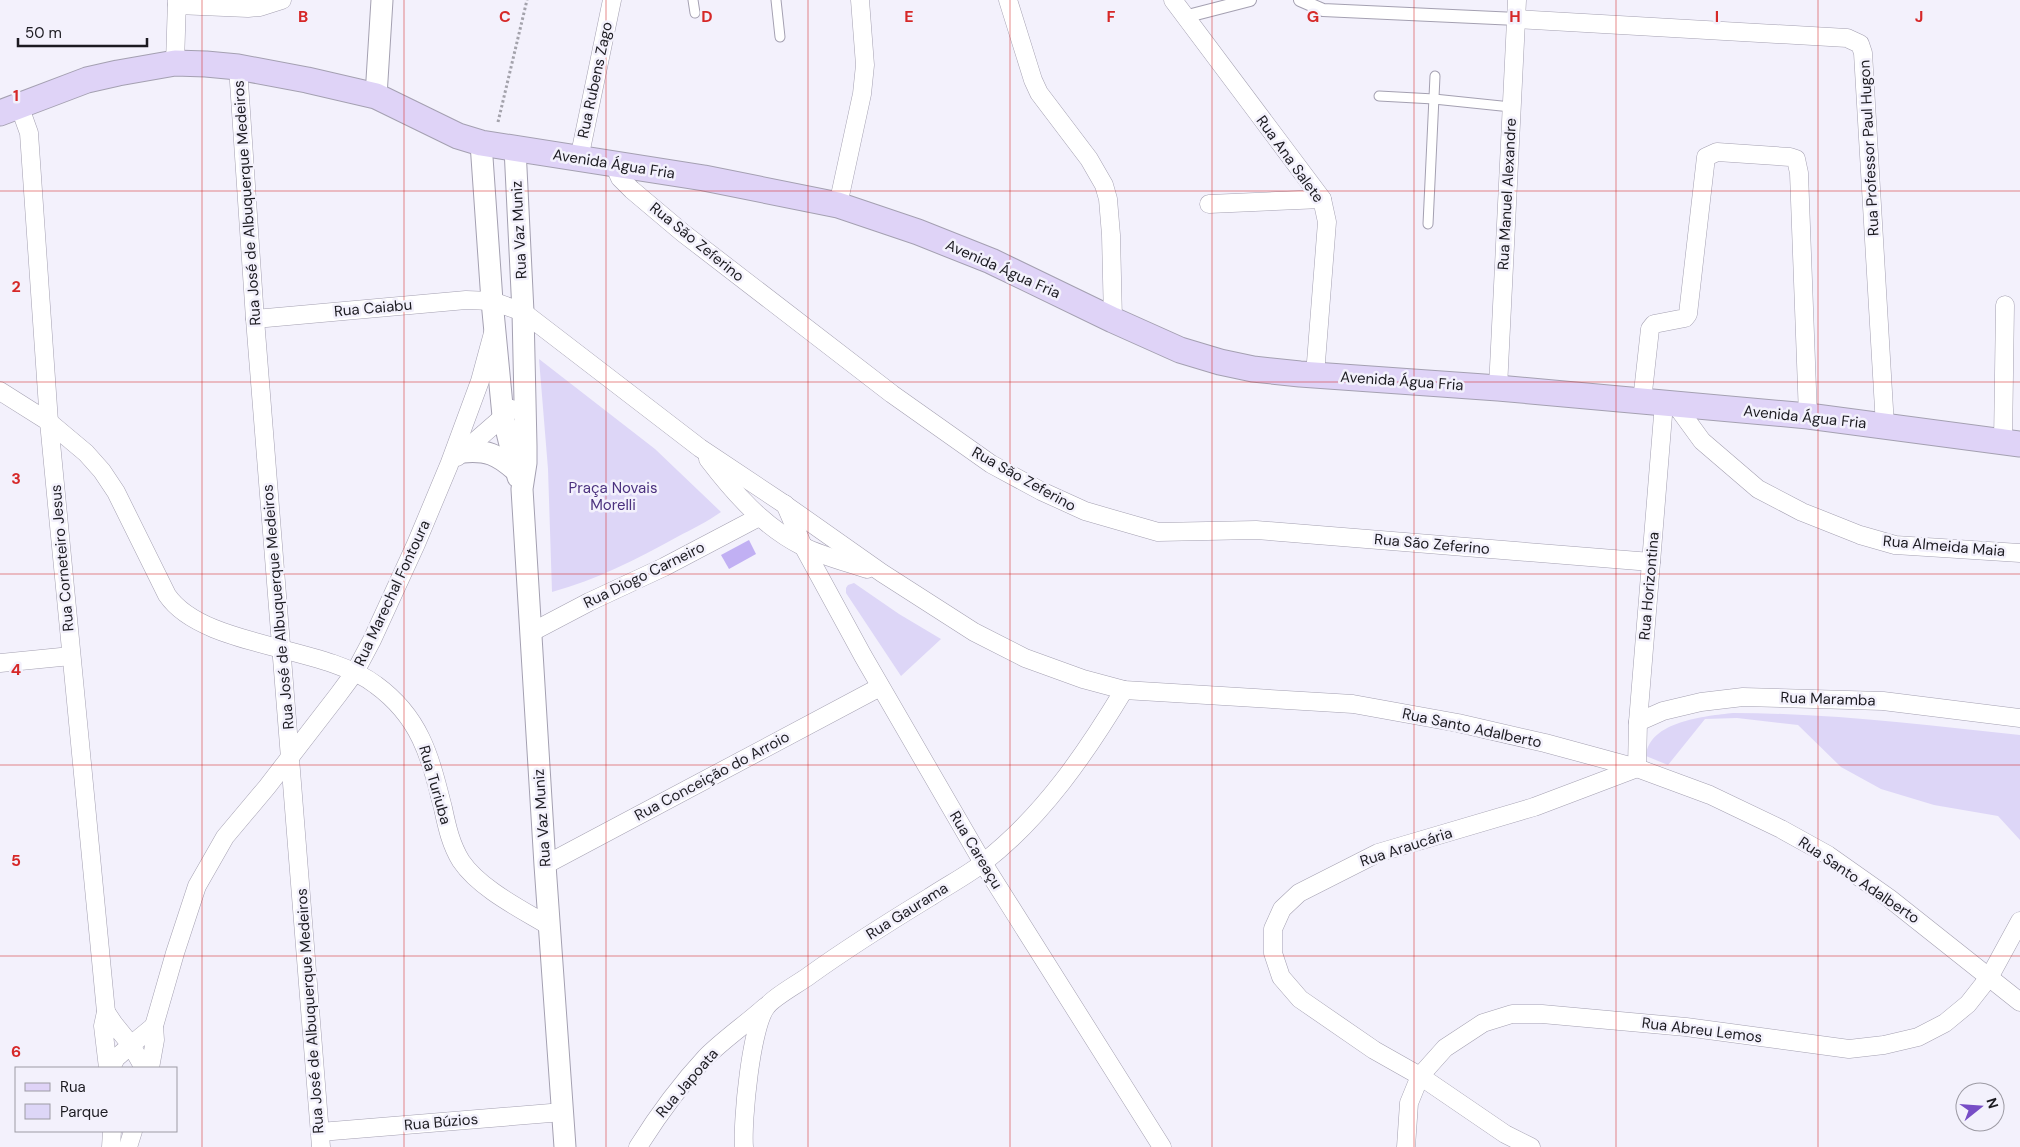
<svg xmlns="http://www.w3.org/2000/svg" width="2020" height="1147" viewBox="0 0 2020 1147" font-family="'DM Sans',sans-serif">
<rect width="100%" height="100%" fill="#f3f1fc"/>
<!-- green -->
<g fill="#ddd6f7">
<path d="M 539,359 L 655,449 L 721,512 C 707,522 692,529 677,537 C 637,559 596,580 552,592 L 548,469 Z"/>
<polygon points="854,583 899,614 941,639 901,676 846,593 846,588 848,585"/>
<path d="M 1733,713 C 1830,713 1924,725 2020,735 L 2020,840 L 1998,816 L 1934,805 L 1881,789 L 1841,767 L 1798,725 L 1737,718 L 1705,719 L 1668,765 L 1646,756 C 1649,721 1706,716 1733,713 Z"/>
</g>
<!-- water -->
<polygon fill="#c1b0f3" points="749,540 756,554 729,569 721,555"/>
<g fill="none" stroke-linecap="round" stroke-linejoin="round">
<defs>
<g id="service">
<polyline points="693,0 695,13"/>
<polyline points="776,0 780,37"/>
<polyline points="1379,96 1434,99 1511,107"/>
<polyline points="1428,224 1435,76"/>
</g>
<g id="pedestrian">
<polyline points="1300,0 1323,10 1517,19"/>
<polyline points="1184,17 1250,0"/>
</g>
<g id="minor">
<polyline points="1008,0 1033,80 1039,93 1089,159 1104,185 1108,199 1111,235 1113,320"/>
<polyline points="1173,0 1322,199 1327,222 1315,375"/>
<polyline points="177,5 248,8 260,7 282,0"/>
<polyline points="1517,19 1847,38 1860,44 1863,53 1885,426"/>
<polyline points="175,63 177,0"/>
<polyline points="238,67 255,319 321,1147"/>
<polyline points="19,105 29,133 49,422 106,1012"/>
<polyline points="579,159 612,0"/>
<polyline points="614,165 620,178 632,190 683,233 892,394 991,464 1041,491 1085,511 1158,532 1256,530 1651,562"/>
<polyline points="1209,204 1322,199"/>
<polyline points="838,205 862,94 865,65 860,0"/>
<polyline points="255,319 466,300 492,301 523,312 700,448 784,504 882,573 974,632 1025,658 1083,679 1124,690 1353,704 1458,723 1545,743 1637,768 1710,795 1781,829 1828,855 1889,898 2020,1002"/>
<polyline points="1498,388 1517,0"/>
<path d="M 0,391 L 49,422 L 86,453 L 102,471 L 116,492 L 167,595 C 203,648 324,645 376,685 C 421,718 430,757 443,808 C 447,827 451,845 461,861 C 480,889 521,909 549,926"/>
<polyline points="1642,401 1650,329 1654,324 1685,318 1688,314 1706,157 1717,152 1790,157 1796,159 1799,173 1808,416"/>
<polyline points="1675,404 1702,441 1758,489 1802,512 1860,535 1895,545 2020,553"/>
<polyline points="2003,442 2005,305"/>
<polyline points="457,457 512,409"/>
<path d="M 708,459 C 734,493 763,526 802,546 C 822,556 846,562 867,569"/>
<polyline points="785,504 803,546 863,656 983,863 1162,1147"/>
<polyline points="530,633 589,602 664,567 759,517"/>
<polyline points="0,663 71,656"/>
<polyline points="1638,722 1663,711 1701,702 1743,697 1883,701 2020,718"/>
<polyline points="545,865 880,687"/>
<polyline points="108,1068 103,1026 106,1012 114,1024 131,1045 154,1026"/>
<polyline points="111,1068 116,1058 131,1045 144,1068"/>
<polyline points="150,1068 155,1040 154,1026 175,953 197,886 225,837 267,787 338,695 355,672 372,640 416,544 449,465 480,381 493,333"/>
<polyline points="320,1132 563,1112"/>
<polyline points="111,1147 112,1131"/>
<polyline points="128,1147 133,1131"/>
<path d="M 638,1147 C 658,1115 680,1085 706,1057 C 724,1039 746,1024 765,1007"/>
<path d="M 744,1147 C 742,1122 751,1024 767,1006 C 775,996 798,984 810,975 C 849,947 889,922 930,897 C 948,885 968,875 984,862 C 1043,816 1086,753 1124,690"/>
<polyline points="1406,1147 1409,1103 1420,1076 1445,1048 1483,1023 1512,1014 1542,1014 1686,1027 1849,1049 1884,1045 1918,1037 1945,1023 1968,1004 1990,976 2020,921"/>
<polyline points="1531,1147 1505,1134 1420,1076 1374,1050 1300,999 1281,977 1273,953 1273,929 1282,909 1299,893 1378,853 1534,807 1637,768 1638,722 1664,403"/>
</g>
<g id="tertiary">
<polyline points="376,96 382,0"/>
<polyline points="481,143 492,301 503,416 518,477"/>
<polyline points="515,148 523,312 526,446 526,463 522,489 545,865 565,1147"/>
<path d="M 463,452 C 487,450 497,454 515,470"/>
</g>
<polyline id="secondary" points="0,113 87,80 118,73 175,63 206,64 238,67 307,80 376,96 458,136 481,143 704,178 838,205 918,232 991,261 1113,320 1180,350 1220,362 1253,369 1300,374 1498,388 1808,416 2020,444"/>
</defs>
<!-- service casing -->
<use href="#service" stroke="#a4a0b1" stroke-width="11"/>
<!-- pedestrian casing -->
<use href="#pedestrian" stroke="#a4a0b1" stroke-width="14"/>
<!-- minor casing -->
<use href="#minor" stroke="#a4a0b1" stroke-width="19"/>
<!-- tertiary casing -->
<use href="#tertiary" stroke="#a4a0b1" stroke-width="23"/>
<!-- secondary casing -->
<use href="#secondary" stroke="#a4a0b1" stroke-width="27"/>
<!-- path -->
<polyline stroke="#a3a2ab" stroke-width="3" stroke-dasharray="2.5 2.5" stroke-linecap="butt" points="498,122 527,0"/>
<!-- service -->
<use href="#service" stroke="#fff" stroke-width="9"/>
<!-- pedestrian -->
<use href="#pedestrian" stroke="#fff" stroke-width="12"/>
<!-- minor -->
<use href="#minor" stroke="#fff" stroke-width="18"/>
<!-- tertiary -->
<use href="#tertiary" stroke="#fff" stroke-width="21"/>
<!-- secondary -->
<use href="#secondary" stroke="#dfd3f7" stroke-width="25"/>
</g>
<!-- grid -->
<path fill="none" stroke="#d62828" stroke-width="1" stroke-opacity="0.55" d="M 202,0 L 202,1147M 404,0 L 404,1147M 606,0 L 606,1147M 808,0 L 808,1147M 1010,0 L 1010,1147M 1212,0 L 1212,1147M 1414,0 L 1414,1147M 1616,0 L 1616,1147M 1818,0 L 1818,1147M 0,191 L 2020,191M 0,382 L 2020,382M 0,574 L 2020,574M 0,765 L 2020,765M 0,956 L 2020,956"/>
<g text-anchor="middle" stroke-width="5" stroke-linejoin="round" paint-order="stroke">
<!-- street labels -->
<g font-size="15" fill="#1c1b21" stroke="#f3f1fc">
<text transform="translate(595 80) rotate(-78)" y="5">Rua Rubens Zago</text>
<text transform="translate(1869 148) rotate(-93)" y="5">Rua Professor Paul Hugon</text>
<text transform="translate(1290 159) rotate(54)" y="5">Rua Ana Salete</text>
<text transform="translate(614 164) rotate(9)" y="5">Avenida Água Fria</text>
<text transform="translate(1507 194) rotate(-87)" y="5">Rua Manuel Alexandre</text>
<text transform="translate(247 203) rotate(-94)" y="5">Rua José de Albuquerque Medeiros</text>
<text transform="translate(519 230) rotate(-93)" y="5">Rua Vaz Muniz</text>
<text transform="translate(697 242) rotate(39)" y="5">Rua São Zeferino</text>
<text transform="translate(1003 269) rotate(24)" y="5">Avenida Água Fria</text>
<text transform="translate(373 308) rotate(-5)" y="5">Rua Caiabu</text>
<text transform="translate(1402 381) rotate(4)" y="5">Avenida Água Fria</text>
<text transform="translate(1805 417) rotate(6)" y="5">Avenida Água Fria</text>
<text transform="translate(1024 479) rotate(29)" y="5">Rua São Zeferino</text>
<text transform="translate(1432 544) rotate(5)" y="5">Rua São Zeferino</text>
<text transform="translate(1944 546) rotate(5)" y="5">Rua Almeida Maia</text>
<text transform="translate(62 558) rotate(-95)" y="5">Rua Corneteiro Jesus</text>
<text transform="translate(644 575) rotate(-26)" y="5">Rua Diogo Carneiro</text>
<text transform="translate(1649 586) rotate(-85)" y="5">Rua Horizontina</text>
<text transform="translate(392 593) rotate(-65)" y="5">Rua Marechal Fontoura</text>
<text transform="translate(278 607) rotate(-95)" y="5">Rua José de Albuquerque Medeiros</text>
<text transform="translate(1828 699) rotate(2)" y="5">Rua Maramba</text>
<text transform="translate(1472 728) rotate(12)" y="5">Rua Santo Adalberto</text>
<text transform="translate(712 776) rotate(-28)" y="5">Rua Conceição do Arroio</text>
<text transform="translate(435 785) rotate(74)" y="5">Rua Turiuba</text>
<text transform="translate(542 818) rotate(-94)" y="5">Rua Vaz Muniz</text>
<text transform="translate(1406 847) rotate(-18)" y="5">Rua Araucária</text>
<text transform="translate(976 850) rotate(59)" y="5">Rua Careaçu</text>
<text transform="translate(1859 880) rotate(34)" y="5">Rua Santo Adalberto</text>
<text transform="translate(907 911) rotate(-32)" y="5">Rua Gaurama</text>
<text transform="translate(310 1011) rotate(-94)" y="5">Rua José de Albuquerque Medeiros</text>
<text transform="translate(1702 1030) rotate(7)" y="5">Rua Abreu Lemos</text>
<text transform="translate(687 1083) rotate(-49)" y="5">Rua Japoata</text>
<text transform="translate(441 1122) rotate(-5)" y="5">Rua Búzios</text>
</g>
<!-- park labels -->
<g font-size="15" fill="#4b317e" stroke="#f3f1fc">
<text x="613" y="493">Praça Novais<tspan x="613" dy="17">Morelli</tspan></text>
</g>
</g>
<g font-size="16" text-anchor="middle" font-weight="bold" fill="#d62828" stroke="#f3f1fc" stroke-width="5" stroke-linejoin="round" paint-order="stroke">
<text x="303" y="22">B</text>
<text x="505" y="22">C</text>
<text x="707" y="22">D</text>
<text x="909" y="22">E</text>
<text x="1111" y="22">F</text>
<text x="1313" y="22">G</text>
<text x="1515" y="22">H</text>
<text x="1717" y="22">I</text>
<text x="1919" y="22">J</text>
<text x="16" y="101">1</text>
<text x="16" y="292">2</text>
<text x="16" y="484">3</text>
<text x="16" y="675">4</text>
<text x="16" y="866">5</text>
<text x="16" y="1057">6</text>
</g>
<!-- legend -->
<rect x="15" y="1067" width="162" height="65" fill="#f3f1fc" stroke="#9d9ba4"/>
<rect x="25" y="1083" width="25" height="8" fill="#dfd3f7" stroke="#9d9ba4"/>
<text x="60" y="1092" font-size="15" fill="#1c1b21">Rua</text>
<rect x="25" y="1104" width="25" height="15" fill="#ddd6f7" stroke="#9d9ba4"/>
<text x="60" y="1117" font-size="15" fill="#1c1b21">Parque</text>
<!-- north arrow -->
<g transform="translate(1980 1107) rotate(73)"><circle r="24" fill="#f3f1fc" stroke="#9d9ba4"/>
<path d="M0-4L9 19L0 12L-9 19Z" fill="#774dc6"/>
<text y="-8" font-size="14" font-weight="bold" text-anchor="middle" fill="#1c1b21">N</text>
</g>
<!-- scale -->
<path d="M18 38v8h129v-8" fill="none" stroke="#1c1b21" stroke-width="2.5"/>
<text x="25" y="38" font-size="15" fill="#1c1b21" stroke="#f3f1fc" stroke-width="4" paint-order="stroke">50 m</text>
</svg>
